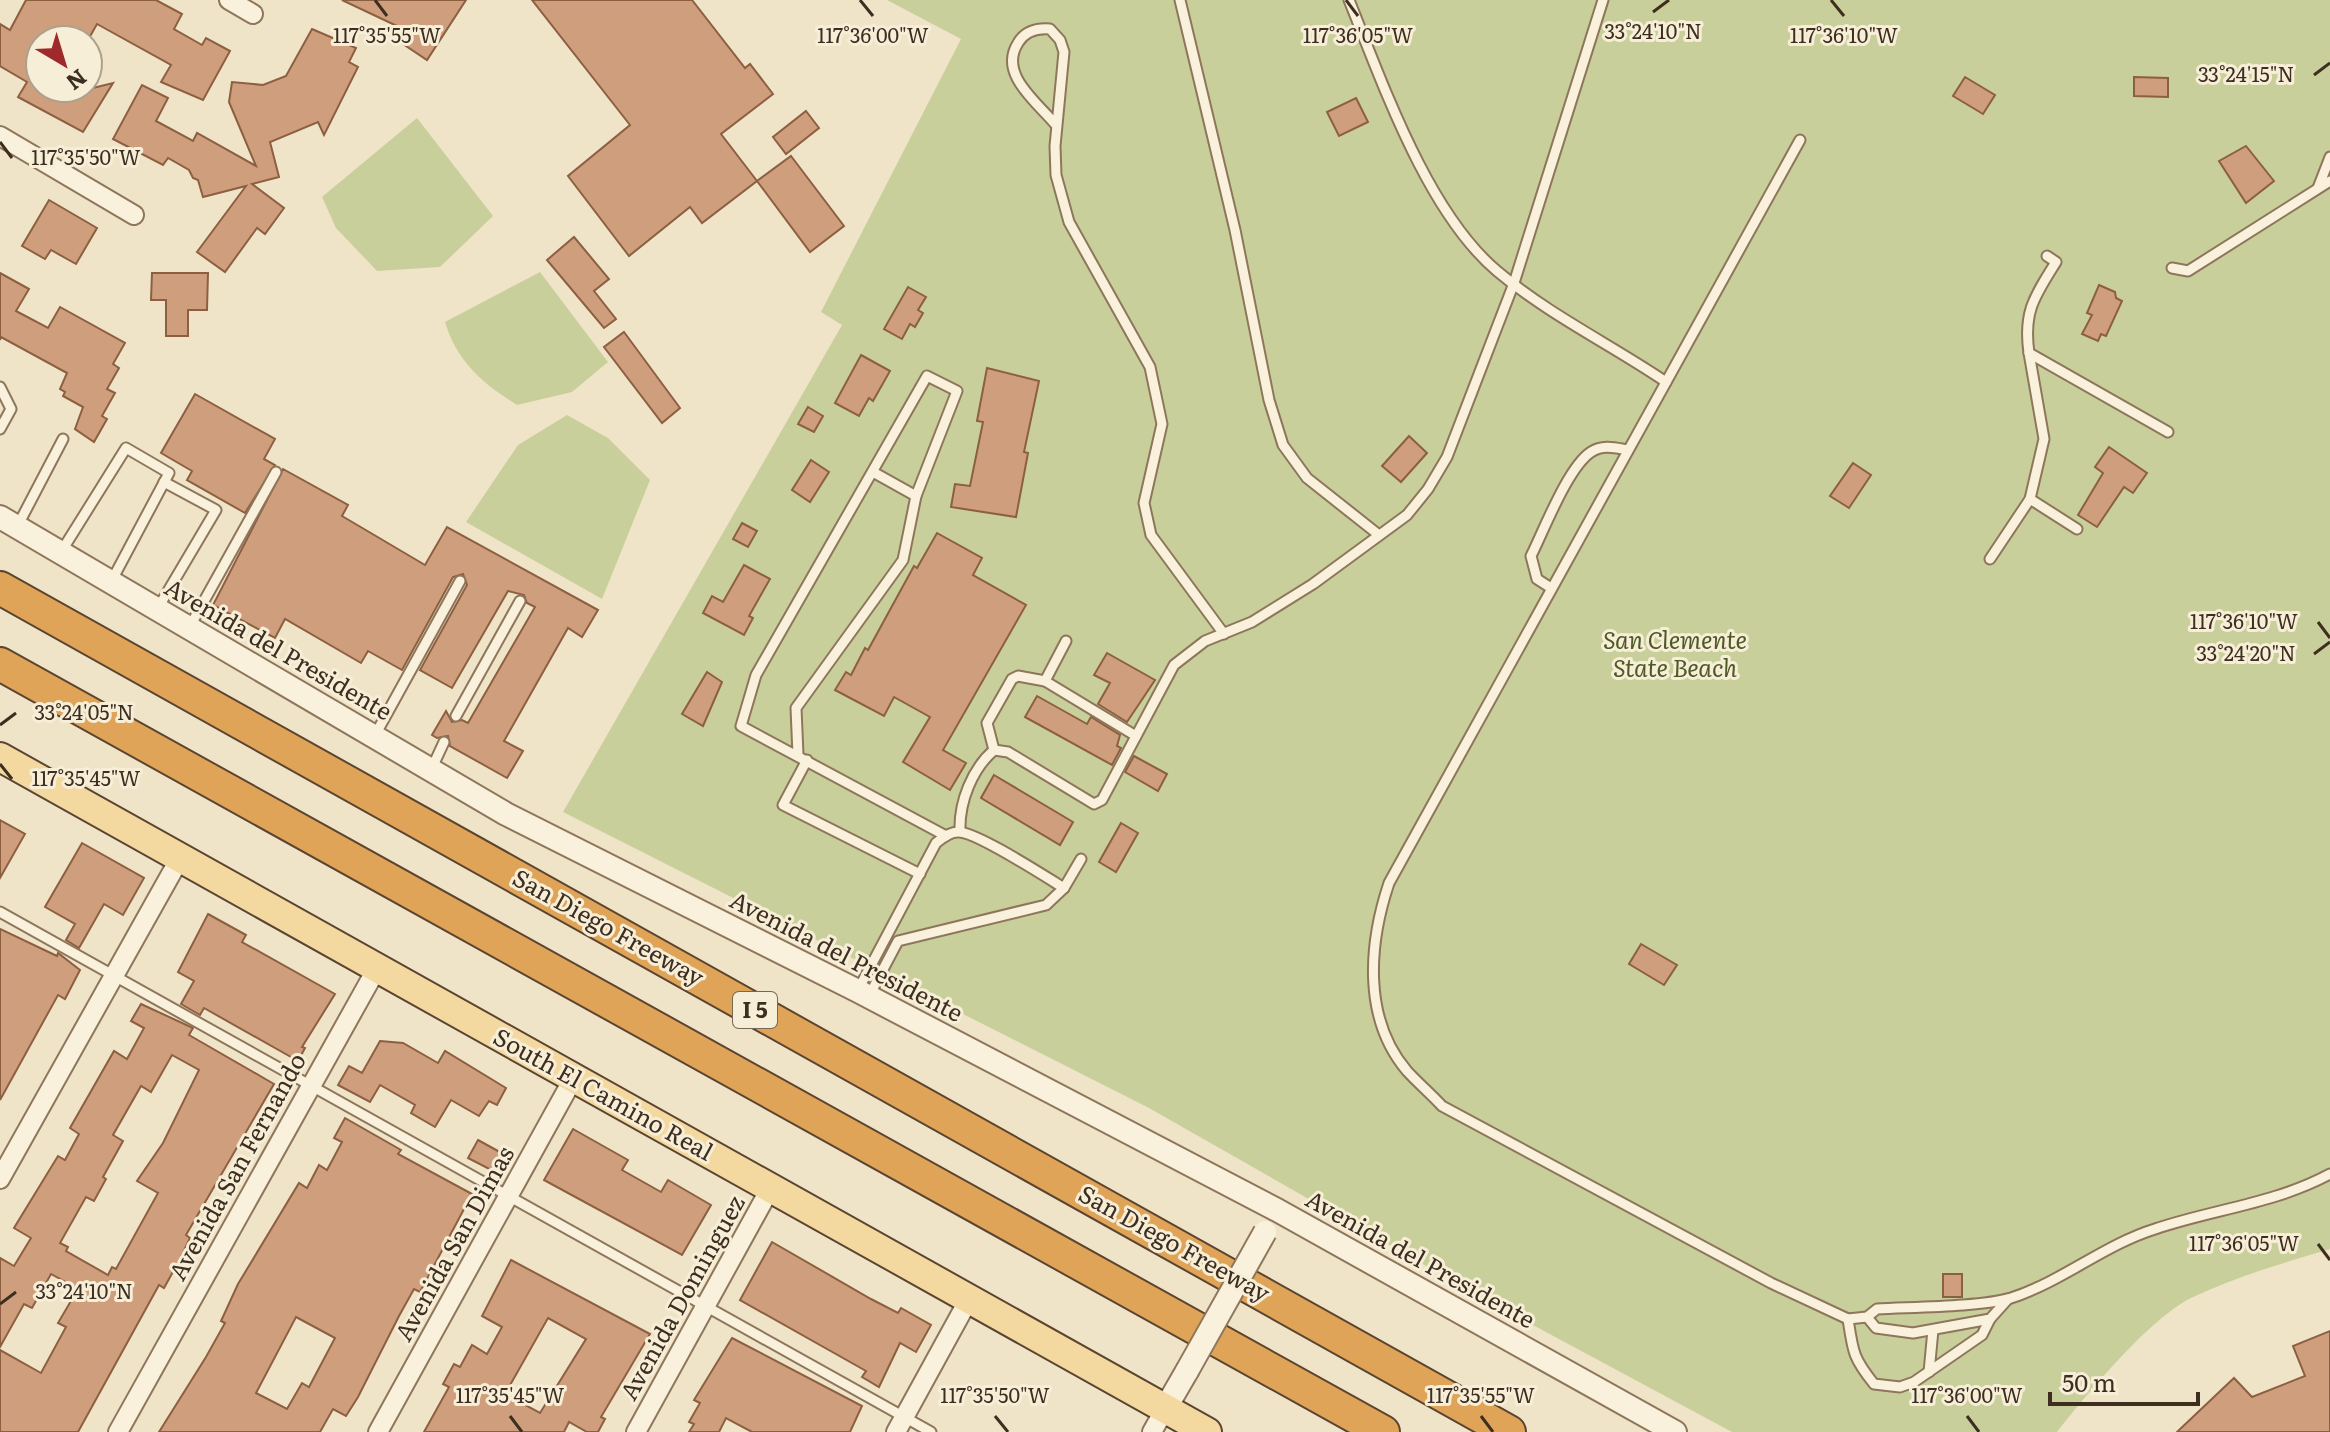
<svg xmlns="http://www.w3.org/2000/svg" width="2330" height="1432" viewBox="0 0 2330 1432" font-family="Literata,serif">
<rect width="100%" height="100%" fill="#f0e4c8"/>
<!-- green -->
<g fill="#c9cf9b">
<path d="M 887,0 L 2330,0 L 2330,1249 C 2283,1263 2235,1277 2191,1298 C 2149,1319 2087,1394 2057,1432 L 1732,1432 L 1488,1301 L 1149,1108 L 563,812 L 842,325 L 821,312 L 961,39 Z"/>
<polygon points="417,118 493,216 440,267 377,271 336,228 322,197"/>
<path d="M 540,272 L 608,362 L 572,392 L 517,405 C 483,384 457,362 445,322 Z"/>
<polygon points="567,415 608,438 650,480 602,599 466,522 518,445"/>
</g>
<!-- building -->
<g fill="#cf9f7d" stroke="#8d5f41" stroke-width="2" fill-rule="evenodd">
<polygon points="26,0 156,0 182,14 174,29 202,45 206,38 230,51 203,100 161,82 171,65 97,24 88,40 40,40 40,88 93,88 113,83 83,132 18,97 27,82 0,66 0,24 10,30"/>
<polygon points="342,0 466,0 427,60 391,36 397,26"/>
<polygon points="532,0 692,0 745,68 750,64 773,94 721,134 757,181 702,223 690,207 629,256 568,176 630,125"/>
<polygon points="312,29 356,48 349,62 358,67 324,135 318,122 270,142 279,177 252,184 284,208 265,234 257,228 225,272 197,252 246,186 203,197 198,180 193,178 189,170 168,158 163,165 113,139 142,85 168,98 156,121 193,141 197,133 256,166 229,102 232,82 263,85 286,76"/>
<polygon points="1965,77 1995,95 1983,114 1953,96"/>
<polygon points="2134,77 2168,78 2168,97 2134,96"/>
<polygon points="1356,98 1368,122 1339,136 1327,112"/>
<polygon points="806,111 819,128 786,154 773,137"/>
<polygon points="2246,146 2274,181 2246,203 2219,161"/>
<polygon points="791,156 844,226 810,252 757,181"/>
<polygon points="49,200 97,228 76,264 51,250 45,259 22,246"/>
<polygon points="574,237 609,279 594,291 616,319 604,328 547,260"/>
<polygon points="0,273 29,289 16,311 48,328 60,307 125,343 113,364 119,368 107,389 115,393 102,416 107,419 94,442 75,429 83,407 63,396 65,392 60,389 67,373 1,337 0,340"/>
<polygon points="152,273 208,273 207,310 188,310 188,336 166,336 166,300 151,300"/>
<polygon points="2099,285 2115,292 2116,298 2122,301 2106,336 2101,334 2098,341 2082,334 2092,315 2087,313"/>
<polygon points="908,287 926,297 918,310 923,313 915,327 910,324 902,339 884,329"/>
<polygon points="624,332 680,408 662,423 604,347"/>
<polygon points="861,355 890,371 873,401 869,398 859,416 835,403"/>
<polygon points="987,368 1039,381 1024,452 1028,453 1016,517 951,507 955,484 970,486 983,422 977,421"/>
<polygon points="195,394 275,439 264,459 275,465 245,513 187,480 192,471 161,453"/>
<polygon points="808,407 823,416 814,432 798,424"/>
<polygon points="1409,436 1427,453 1401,482 1382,466"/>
<polygon points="2109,447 2147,473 2133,493 2124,487 2097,527 2078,515 2103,473 2095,467"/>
<polygon points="811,460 829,472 810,502 792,490"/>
<polygon points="1853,463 1871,475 1849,508 1830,496"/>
<polygon points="283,469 348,505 342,516 425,565 447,527 598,610 582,637 568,628 504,741 523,751 507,778 450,746 448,736 437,738 432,735 446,711 452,722 462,720 468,723 535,607 527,603 524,595 508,591 452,688 420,670 467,585 463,574 453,577 402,670 368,651 361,663 285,619 275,638 213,605"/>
<polygon points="742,523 757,531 748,547 733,539"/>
<polygon points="937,533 982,558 973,575 1026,605 943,750 966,763 950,790 903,762 930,717 894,697 884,716 835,690 846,672 851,675 865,648 868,650 914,566 917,568"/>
<polygon points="744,565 770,579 749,616 753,618 744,635 703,613 712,596 723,602"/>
<polygon points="1107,653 1155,680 1127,722 1098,704 1110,683 1094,675"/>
<polygon points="707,672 722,682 703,726 682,714"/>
<polygon points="1037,696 1087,724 1091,717 1120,735 1117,746 1121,748 1112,765 1025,717"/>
<polygon points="1134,756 1167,774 1158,791 1125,772"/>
<polygon points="994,775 1073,822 1060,845 981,798"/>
<polygon points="0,820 25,834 0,878"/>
<polygon points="1121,823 1138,833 1116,872 1099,862"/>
<polygon points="82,843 144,878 123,915 104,904 79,948 66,940 75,924 45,907"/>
<polygon points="208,914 246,935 242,942 335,994 302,1047 305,1048 298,1061 204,1008 200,1015 181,1004 194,981 178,972"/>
<polygon points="0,929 57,956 58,953 80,970 65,999 58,995 0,1100"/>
<polygon points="1641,944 1677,965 1664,985 1629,964"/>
<path d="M 141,1004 L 193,1028 L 189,1035 L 274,1084 L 186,1235 L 190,1238 L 180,1259 L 164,1288 L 159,1285 L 78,1432 L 0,1432 L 0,1350 L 41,1373 L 66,1327 L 58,1323 L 78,1289 L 51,1274 L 32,1308 L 24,1304 L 0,1347 L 0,1258 L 14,1266 L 31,1238 L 14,1228 L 58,1156 L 65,1160 L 79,1134 L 70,1128 L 114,1051 L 127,1059 L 144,1028 L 131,1021 ZM 172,1055 L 199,1070 L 163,1143 L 137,1181 L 158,1193 L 116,1269 L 112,1267 L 108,1275 L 66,1251 L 68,1247 L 60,1243 L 86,1197 L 94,1201 L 106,1179 L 103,1177 L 123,1141 L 113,1135 L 141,1086 L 151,1092 Z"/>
<polygon points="380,1041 403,1043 438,1063 445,1051 506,1088 497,1105 489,1101 479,1116 451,1100 435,1127 411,1113 415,1105 380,1085 370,1102 338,1085 349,1066 362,1073"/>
<path d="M 345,1118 L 401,1150 L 398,1154 L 472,1194 L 420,1292 L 414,1289 L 399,1316 L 358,1397 L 346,1416 L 333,1409 L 320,1432 L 159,1432 L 206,1357 L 225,1323 L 221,1321 L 238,1284 L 299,1183 L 307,1188 L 319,1165 L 327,1170 L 342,1142 L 334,1138 ZM 296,1317 L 335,1338 L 309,1387 L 302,1383 L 287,1409 L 256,1393 Z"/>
<polygon points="573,1129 628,1160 622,1170 661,1192 668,1180 711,1205 682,1255 544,1180"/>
<polygon points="478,1140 507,1156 497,1173 468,1158"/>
<polygon points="772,1242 871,1299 898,1313 901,1308 931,1325 916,1352 900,1343 879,1387 862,1377 866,1371 740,1300"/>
<path d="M 511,1260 L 650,1334 L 601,1417 L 605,1419 L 598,1432 L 587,1432 L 569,1422 L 564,1432 L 424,1432 L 449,1387 L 443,1384 L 454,1364 L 460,1367 L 472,1345 L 487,1354 L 502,1327 L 482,1316 ZM 548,1318 L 586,1339 L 540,1413 L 505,1394 Z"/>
<rect x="1943" y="1274" width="19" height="23"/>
<polygon points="2330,1331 2330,1432 2177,1432 2234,1378 2252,1397 2305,1376 2293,1346"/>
<polygon points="732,1338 862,1406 850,1432 752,1432 726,1418 719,1432 689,1432 694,1424 689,1422 700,1403 694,1400"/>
</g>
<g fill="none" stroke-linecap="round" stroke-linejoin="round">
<defs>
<g id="service">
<polyline points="1180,0 1235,230 1269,400 1283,445 1307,478 1379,535"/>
<path d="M 1349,0 C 1383,84 1427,212 1497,271 C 1549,315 1610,344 1666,382"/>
<path d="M 1056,125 C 1037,102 998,74 1018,43 C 1025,31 1037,28 1050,29 L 1060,40 L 1064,52 L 1055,146 L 1056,175 L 1069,222 L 1150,367 L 1162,424 L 1144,503 L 1151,535 L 1224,634"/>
<path d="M 1800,140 L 1389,883 C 1369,943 1362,1018 1407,1071 C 1418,1083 1431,1094 1442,1106 L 1771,1283 L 1848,1319 L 1867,1317 L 1877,1309 C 1912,1307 1980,1307 2011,1298 C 2063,1281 2104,1245 2155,1229 C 2214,1209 2274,1204 2330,1174"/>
<polyline points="2318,188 2330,157"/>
<path d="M 2047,256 L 2056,262 C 2035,296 2023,311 2029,353 L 2168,432"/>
<polyline points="2172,268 2188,271 2330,181"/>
<polyline points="2029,353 2044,439 2030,499 2077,529"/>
<polyline points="0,387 11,409 0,429"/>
<polyline points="873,472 916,496"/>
<polyline points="17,527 63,439"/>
<polyline points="61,552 126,448 169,473 111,582"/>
<polyline points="1990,559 2030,499"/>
<path d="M 1551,588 L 1537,579 L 1531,556 C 1544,530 1568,467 1591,452 C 1603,444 1616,448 1628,450"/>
<polyline points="158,608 216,510 164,482"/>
<polyline points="189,628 276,472"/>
<polyline points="1045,681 1136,736"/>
<polyline points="456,716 520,601"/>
<polyline points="374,737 460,581"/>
<polyline points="994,750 1008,752 1094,804 1102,800 1174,665 1205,641 1252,622 1313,584 1407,515 1428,489 1447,457 1514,283 1603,0"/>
<polyline points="994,750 987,723 1012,679 1018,676 1045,681 1066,641"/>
<polyline points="798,755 796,708 903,560 916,496 957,391 927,376 756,675 741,726 946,836"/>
<polyline points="807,760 783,805 920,874"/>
<polyline points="431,770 444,742"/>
<path d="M 960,831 C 959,802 972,769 994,750"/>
<polyline points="0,912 931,1432"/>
<path d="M 858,990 L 936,843 C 942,838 950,832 958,832 C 975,831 1046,877 1064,888"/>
<polyline points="869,996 898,941 1046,905 1064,888 1081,859"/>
<polyline points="1867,1317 1876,1328 1913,1333 1990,1319 2008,1299"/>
<path d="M 1848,1319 C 1853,1352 1853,1358 1874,1384 L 1900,1387 L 1914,1382 L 1982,1335 L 1990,1319"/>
<polyline points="1929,1372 1933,1330"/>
</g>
<g id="minor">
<polyline points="229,0 253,14"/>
<polyline points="0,136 134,215"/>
<polyline points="0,1179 180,858"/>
<polyline points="118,1432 377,968"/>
<polyline points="378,1432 573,1079"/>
<polyline points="636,1432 771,1187"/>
<polyline points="896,1432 969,1299"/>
<polyline points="1152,1432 1165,1409"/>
</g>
<g id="tertiary">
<polyline points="0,517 506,814 858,991 1277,1210 1675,1432"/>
<polyline points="1165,1409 1187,1371"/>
</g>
<polyline id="primary" points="0,757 1207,1432"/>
<g id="motorway">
<polyline points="0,588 1509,1432"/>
<polyline points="0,664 1383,1432"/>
</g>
</defs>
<!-- service casing -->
<use href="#service" stroke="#8d765c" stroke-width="13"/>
<!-- minor casing -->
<use href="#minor" stroke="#8d765c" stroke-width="22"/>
<!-- tertiary casing -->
<use href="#tertiary" stroke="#8d765c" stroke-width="26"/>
<!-- primary casing -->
<use href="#primary" stroke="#5b4430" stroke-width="32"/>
<!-- motorway casing -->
<use href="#motorway" stroke="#5b4430" stroke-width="36"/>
<!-- service -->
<use href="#service" stroke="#faf1dc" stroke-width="9"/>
<!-- minor -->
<use href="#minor" stroke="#faf1dc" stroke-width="18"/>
<!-- tertiary -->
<use href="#tertiary" stroke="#faf1dc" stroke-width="22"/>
<!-- primary -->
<use href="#primary" stroke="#f3d9a0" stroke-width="28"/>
<!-- motorway -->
<use href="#motorway" stroke="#e0a458" stroke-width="32"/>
<defs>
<polyline id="tertiary-bridge" points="1187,1371 1265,1232"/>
</defs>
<!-- tertiary-bridge casing -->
<use href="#tertiary-bridge" stroke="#8d765c" stroke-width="26" stroke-linecap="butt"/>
<!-- tertiary-bridge -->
<use href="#tertiary-bridge" stroke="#faf1dc" stroke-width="22"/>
</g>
<!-- ticks -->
<path fill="none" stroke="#3d2e20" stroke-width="3" d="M 375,0 L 387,16M 860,0 L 873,16M 1346,0 L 1358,16M 1831,0 L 1844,16M 1653,12 L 1669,0M 2314,75 L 2330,63M 0,142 L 12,158M 2318,622 L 2330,638M 2314,654 L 2330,642M 0,725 L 16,713M 0,764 L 12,779M 2318,1244 L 2330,1260M 0,1304 L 16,1292M 510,1416 L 522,1432M 995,1416 L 1008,1432M 1481,1416 L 1493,1432M 1967,1416 L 1979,1432"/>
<g text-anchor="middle" stroke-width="6" stroke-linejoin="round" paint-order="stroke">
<!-- shield labels -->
<rect fill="#f7eed8" stroke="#756857" stroke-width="2" x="733" y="992" width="44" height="36" rx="6"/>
<g font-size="22" font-weight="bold" fill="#3d2e20">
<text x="755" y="1018">I 5</text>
</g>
<!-- park labels -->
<g font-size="24" font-style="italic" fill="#4d5a26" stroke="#f7eed8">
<text x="1675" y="649">San Clemente<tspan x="1675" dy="28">State Beach</tspan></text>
</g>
<!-- street labels -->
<g font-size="24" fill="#3d2e20" stroke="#f7eed8">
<text transform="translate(278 650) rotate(30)" y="8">Avenida del Presidente</text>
<text transform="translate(608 928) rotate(29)" y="8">San Diego Freeway</text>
<text transform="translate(846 957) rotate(27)" y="8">Avenida del Presidente</text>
<text transform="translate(603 1095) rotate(29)" y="8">South El Camino Real</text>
<text transform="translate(238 1167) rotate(-61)" y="8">Avenida San Fernando</text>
<text transform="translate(455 1244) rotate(-61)" y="8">Avenida San Dimas</text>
<text transform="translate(1174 1244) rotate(29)" y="8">San Diego Freeway</text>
<text transform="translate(1420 1260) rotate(29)" y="8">Avenida del Presidente</text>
<text transform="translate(683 1298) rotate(-61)" y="8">Avenida Dominguez</text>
</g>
</g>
<g font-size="20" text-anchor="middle" fill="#3d2e20" stroke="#f7eed8" stroke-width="6" stroke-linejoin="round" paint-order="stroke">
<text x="1653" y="39">33°24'10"N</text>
<text x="387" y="43">117°35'55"W</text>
<text x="873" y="43">117°36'00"W</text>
<text x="1358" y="43">117°36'05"W</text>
<text x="1844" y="43">117°36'10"W</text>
<text x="2246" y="82">33°24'15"N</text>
<text x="86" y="165">117°35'50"W</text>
<text x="2244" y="629">117°36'10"W</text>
<text x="2246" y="661">33°24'20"N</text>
<text x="84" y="720">33°24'05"N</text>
<text x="86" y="786">117°35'45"W</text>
<text x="2244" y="1251">117°36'05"W</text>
<text x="84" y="1299">33°24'10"N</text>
<text x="510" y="1403">117°35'45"W</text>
<text x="995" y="1403">117°35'50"W</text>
<text x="1481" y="1403">117°35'55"W</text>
<text x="1967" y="1403">117°36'00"W</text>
</g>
<!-- north arrow -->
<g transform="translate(64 64) rotate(142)"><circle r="38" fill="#f7eed8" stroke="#ada18e" stroke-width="2"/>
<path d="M0-6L14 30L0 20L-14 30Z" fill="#9e2a2b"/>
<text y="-12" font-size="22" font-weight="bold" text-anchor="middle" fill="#3d2e20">N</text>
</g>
<!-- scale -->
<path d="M2050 1392v12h148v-12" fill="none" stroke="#3d2e20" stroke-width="4"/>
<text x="2062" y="1392" font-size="24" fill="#3d2e20" stroke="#f7eed8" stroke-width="6" paint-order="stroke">50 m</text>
</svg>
